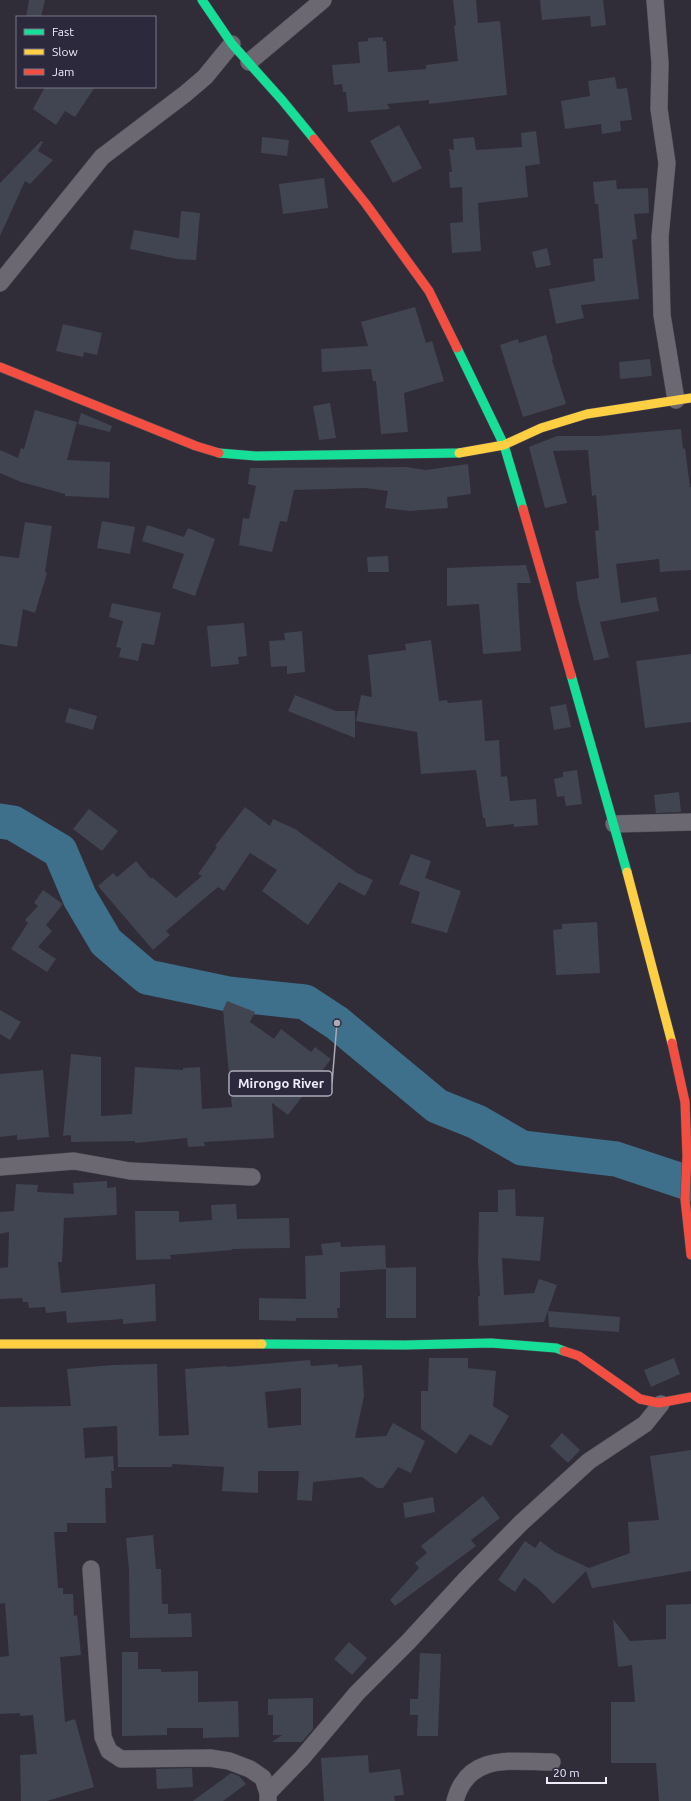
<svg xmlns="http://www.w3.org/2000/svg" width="691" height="1801" viewBox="0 0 691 1801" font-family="Ubuntu,sans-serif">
<rect width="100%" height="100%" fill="#302d38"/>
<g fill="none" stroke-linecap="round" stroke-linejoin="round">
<!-- river -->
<polyline stroke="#3e6f8b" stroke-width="35" points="0,821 13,823 60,851 80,898 106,942 147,977 228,994 305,1002 337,1023 437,1106 477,1122 522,1148 616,1159 691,1184"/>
</g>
<!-- building -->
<g fill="#414451" fill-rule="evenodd">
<polygon points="29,0 45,0 41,17 26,17"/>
<polygon points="453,0 476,0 478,23 500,21 507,95 429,104 429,100 387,104 390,109 348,112 346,92 343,92 342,84 334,85 332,65 360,63 358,42 368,41 368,38 383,37 383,41 386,41 388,72 426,69 426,65 458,61 454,26 456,25"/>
<polygon points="540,0 603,0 606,25 591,27 590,16 542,20"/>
<polygon points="615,77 617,89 627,88 632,120 620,121 621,131 602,134 601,124 565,129 561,101 590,96 588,81"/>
<polygon points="45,87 95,87 75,117 65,111 56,125 33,109"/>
<polygon points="399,125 422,168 393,183 370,141"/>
<polygon points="536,131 540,164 525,166 528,197 478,203 481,251 452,253 450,223 463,222 462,187 450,188 449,172 452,172 449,149 454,150 453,139 474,137 476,150 522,147 521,133"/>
<polygon points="262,137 289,140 287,156 261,153"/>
<polygon points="41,141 43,142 38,151 53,160 30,184 25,181 0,236 0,183"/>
<polygon points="324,178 328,208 283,214 279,184"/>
<polygon points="616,180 617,189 648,188 649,213 634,214 637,239 632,240 639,299 581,305 584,318 556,324 549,289 595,281 593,259 603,258 598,204 595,204 593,182"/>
<polygon points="181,211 200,213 196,260 177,259 130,249 134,230 179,238"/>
<polygon points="547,248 551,265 536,268 532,252"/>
<polygon points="415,307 426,343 432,341 444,381 404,393 408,432 381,434 376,381 373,381 371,369 322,372 321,349 368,346 361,322"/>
<polygon points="63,324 102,333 97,355 84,352 83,357 56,351"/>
<polygon points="546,335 553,359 552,360 566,404 523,417 500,345 518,339 519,343"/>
<polygon points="650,359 652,376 620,379 619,362"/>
<polygon points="330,403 336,438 319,440 313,406"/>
<polygon points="35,410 77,422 67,460 110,462 109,498 65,496 65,494 21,482 0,473 0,450 18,458 21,448 24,449"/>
<polygon points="81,413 112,426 110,432 78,424"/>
<polygon points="681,429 683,449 685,448 690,487 691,487 691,570 660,572 659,559 616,564 621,603 656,597 659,611 600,622 609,657 594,661 578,599 576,582 599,578 595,531 599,530 596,495 592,496 588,450 553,451 567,503 545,508 529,447 557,436 598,436"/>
<polygon points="468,464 471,494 447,497 448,508 410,511 385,508 388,491 366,488 294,490 287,522 280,521 272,552 239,545 243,518 249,519 256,486 248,484 250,468 406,467 426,470"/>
<polygon points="102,521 135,527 130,554 97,548"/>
<polygon points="25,522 52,526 45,572 47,573 35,613 23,609 17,647 0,644 0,556 19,558"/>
<polygon points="147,525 184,537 188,528 215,539 195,596 172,588 184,554 142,541"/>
<polygon points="388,556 389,572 368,572 367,557"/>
<polygon points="526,565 531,583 517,583 521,651 483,654 479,604 447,606 447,568"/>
<polygon points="112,603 161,613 154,645 142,643 138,661 119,657 121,648 116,647 123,621 109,617"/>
<polygon points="244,623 247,656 238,657 239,664 211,667 207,626"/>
<polygon points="302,631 305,672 287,674 287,666 271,667 269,641 285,640 284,633"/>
<polygon points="431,640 439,701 447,700 448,703 482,700 485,741 499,740 501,777 507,776 510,801 536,799 538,825 514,827 514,824 486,827 485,818 483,818 476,770 421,774 417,732 356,721 361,695 372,697 368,655 406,650 405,644"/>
<polygon points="691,654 691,722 645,728 636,661"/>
<polygon points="295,695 336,711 355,711 355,738 288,711"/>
<polygon points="566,704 571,727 554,730 550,707"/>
<polygon points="69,708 97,716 93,730 65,722"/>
<polygon points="577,770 582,804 566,806 564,796 557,797 554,779 563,777 563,772"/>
<polygon points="679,792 681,812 656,813 654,795"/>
<polygon points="245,807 270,826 273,819 295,829 357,873 373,880 365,896 339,882 308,925 262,891 277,870 250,853 224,891 218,887 166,931 170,935 153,950 98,886 113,873 117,877 136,861 151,879 152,877 176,898 202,876 198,874 217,847 215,846"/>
<polygon points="89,809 118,831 102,851 73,829"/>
<polygon points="411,854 431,861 425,878 461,891 447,933 411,923 420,892 399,884"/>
<polygon points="43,890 63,904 46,925 52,931 38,947 56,959 47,972 11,949 28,923 25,920 38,906 34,903"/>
<polygon points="597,922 600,973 556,975 553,930 562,929 562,924"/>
<polygon points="227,1001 255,1012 250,1022 274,1039 281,1029 311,1052 315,1047 331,1059 288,1115 272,1103 274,1138 204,1142 205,1146 188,1147 187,1138 135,1143 135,1141 71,1142 71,1135 63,1136 71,1054 101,1057 101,1116 132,1114 135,1067 183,1070 183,1068 200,1067 202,1109 232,1107 223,1010"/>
<polygon points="0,1010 21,1022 10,1040 0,1034"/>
<polygon points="43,1070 49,1137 17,1140 17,1135 0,1137 0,1074"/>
<polygon points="107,1181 107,1188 116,1187 117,1215 64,1218 62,1262 58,1262 61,1293 155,1284 156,1321 123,1324 123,1319 67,1323 66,1311 46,1313 45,1307 29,1308 28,1302 23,1302 22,1298 0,1299 0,1268 8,1267 9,1232 0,1234 0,1212 14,1211 16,1184 38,1185 37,1192 74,1194 73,1183"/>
<polygon points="515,1189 516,1216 544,1217 540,1261 502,1258 504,1295 534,1293 539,1279 557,1285 544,1322 479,1326 478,1296 480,1296 478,1260 479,1212 498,1212 498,1190"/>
<polygon points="236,1204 237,1219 289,1218 290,1248 232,1249 232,1250 170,1255 171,1259 136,1260 135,1211 179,1211 179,1222 212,1220 211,1205"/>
<polygon points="340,1242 341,1247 385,1245 386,1268 416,1267 416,1318 386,1318 386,1269 340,1272 340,1308 337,1308 338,1318 296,1318 296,1321 259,1320 259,1298 306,1299 305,1256 323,1255 321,1244"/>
<polygon points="548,1311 620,1317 619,1332 549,1327"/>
<polygon points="429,1358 468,1358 468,1368 496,1371 493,1406 509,1416 491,1446 470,1434 456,1454 421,1429 421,1391 428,1391"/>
<polygon points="674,1358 680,1374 651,1387 644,1370"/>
<path d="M 310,1360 L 311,1366 L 338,1364 L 338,1367 L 362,1365 L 364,1396 L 355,1438 L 386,1436 L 393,1423 L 425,1441 L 411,1473 L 398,1467 L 383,1488 L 377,1488 L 362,1477 L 313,1482 L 312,1501 L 297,1500 L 299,1471 L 258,1471 L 258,1493 L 222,1491 L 224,1467 L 172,1464 L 172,1467 L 118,1467 L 117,1426 L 83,1428 L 85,1458 L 113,1456 L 114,1471 L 111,1471 L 112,1488 L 105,1488 L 106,1523 L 67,1523 L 67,1532 L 54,1532 L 58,1588 L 63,1588 L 63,1594 L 73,1594 L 74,1616 L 77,1615 L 81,1655 L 60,1657 L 65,1722 L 75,1719 L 94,1787 L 47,1801 L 21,1801 L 20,1755 L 37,1754 L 33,1715 L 20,1716 L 20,1713 L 0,1714 L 0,1657 L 9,1656 L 5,1603 L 0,1604 L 0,1407 L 71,1406 L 67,1369 L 113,1365 L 157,1364 L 159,1436 L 189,1435 L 185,1369 L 226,1366 L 227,1367 ZM 301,1388 L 301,1425 L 268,1428 L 265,1392 Z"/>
<polygon points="562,1433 580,1450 568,1463 550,1446"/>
<polygon points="691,1450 691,1571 592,1588 586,1571 553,1604 539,1589 524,1578 515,1592 498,1580 525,1541 535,1548 540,1541 555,1552 589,1568 630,1553 628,1522 659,1520 650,1456"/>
<polygon points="483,1496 500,1518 471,1540 476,1546 395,1606 390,1600 419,1568 415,1563 427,1553 421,1546"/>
<polygon points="433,1497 435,1512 405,1518 403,1503"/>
<polygon points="153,1535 156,1569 161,1569 162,1604 168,1604 168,1614 191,1613 192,1637 130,1638 129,1570 126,1538"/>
<polygon points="691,1604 691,1801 659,1801 656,1763 611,1763 611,1702 635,1702 632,1665 618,1667 613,1619 630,1641 666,1639 666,1605"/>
<polygon points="349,1642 367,1658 352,1675 334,1659"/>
<polygon points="122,1652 138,1652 138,1669 161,1669 161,1672 198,1671 198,1702 238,1701 239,1737 203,1738 203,1728 167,1728 167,1735 122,1736"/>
<polygon points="420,1653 441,1654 438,1736 417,1736 418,1715 410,1715 410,1699 418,1699"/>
<polygon points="313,1698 313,1729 302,1742 272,1742 282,1735 273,1735 273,1715 268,1715 268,1699"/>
<polygon points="368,1755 369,1773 400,1769 404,1795 394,1796 395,1801 324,1801 321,1758"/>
<polygon points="192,1768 193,1787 157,1789 156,1769"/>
<polygon points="231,1773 239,1776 246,1784 223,1801 193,1801"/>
</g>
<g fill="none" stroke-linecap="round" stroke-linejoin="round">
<defs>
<g id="street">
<polyline points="655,0 660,63 659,109 667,163 660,237 662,315 676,400"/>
<polyline points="249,62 323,0"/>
<polyline points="0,283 102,157 185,94 205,77 232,44"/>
<polyline points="614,824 691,822"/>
<polyline points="0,1167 74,1161 130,1171 252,1177"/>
<polyline points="91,1569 103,1737 109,1751 121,1759 210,1758 229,1761 250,1769 263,1778 268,1793 268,1801"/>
<polyline points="268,1793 302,1758 357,1693 409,1641 465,1580 521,1523 589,1461 645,1424 661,1404"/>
<path d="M 455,1801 C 468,1752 512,1762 552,1762"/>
</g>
<g id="fast">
<polyline points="202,0 232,44 282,100 314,139"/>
<polyline points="457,348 504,445 523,509"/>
<polyline points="219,453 256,456 459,453"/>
<polyline points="571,675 627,872"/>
<polyline points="262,1344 405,1345 491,1343 556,1348 564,1351"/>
</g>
<g id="slow">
<polyline points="459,453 504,445 541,428 587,414 691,398"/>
<polyline points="627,872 672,1043"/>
<polyline points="0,1344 262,1344"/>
</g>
<g id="jam">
<polyline points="314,139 366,204 429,291 457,348"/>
<polyline points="0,367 196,446 219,453"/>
<polyline points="523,509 571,675"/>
<polyline points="672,1043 685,1102 687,1156 685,1199 691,1255"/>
<polyline points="564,1351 579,1356 640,1399 659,1403 691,1397"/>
</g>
</defs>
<!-- street casing -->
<use href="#street" stroke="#4c4a53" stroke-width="18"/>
<!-- fast casing -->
<use href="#fast" stroke="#4c4a53" stroke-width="10"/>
<!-- slow casing -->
<use href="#slow" stroke="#4c4a53" stroke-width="10"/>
<!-- jam casing -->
<use href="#jam" stroke="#4c4a53" stroke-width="10"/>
<!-- street -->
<use href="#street" stroke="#6b6871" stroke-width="17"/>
<!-- fast -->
<use href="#fast" stroke="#16e098" stroke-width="9"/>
<!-- slow -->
<use href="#slow" stroke="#ffcf43" stroke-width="9"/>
<!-- jam -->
<use href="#jam" stroke="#f24e42" stroke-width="9"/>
</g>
<!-- callouts -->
<path fill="none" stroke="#acaab6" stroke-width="1.5" d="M337 1023L332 1083"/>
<circle fill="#acaab6" stroke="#2d293c" stroke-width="1.5" cx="337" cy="1023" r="4"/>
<rect fill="#2d293c" stroke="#acaab6" stroke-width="1.5" x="229" y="1071" width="103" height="25" rx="4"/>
<g font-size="13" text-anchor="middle" font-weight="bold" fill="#efedfa">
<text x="281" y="1088">Mirongo River</text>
</g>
<!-- legend -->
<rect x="16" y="16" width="140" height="72" fill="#2d293c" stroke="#7b7788"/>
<rect x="24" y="29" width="20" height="6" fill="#16e098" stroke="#7b7788"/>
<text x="52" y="36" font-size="12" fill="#efedfa">Fast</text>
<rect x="24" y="49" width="20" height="6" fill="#ffcf43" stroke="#7b7788"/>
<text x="52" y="56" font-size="12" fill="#efedfa">Slow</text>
<rect x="24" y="69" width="20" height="6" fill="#f24e42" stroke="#7b7788"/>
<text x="52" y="76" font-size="12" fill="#efedfa">Jam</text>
<!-- scale -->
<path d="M547 1777v6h59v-6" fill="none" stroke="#efedfa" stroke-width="2"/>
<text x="553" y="1777" font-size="12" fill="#efedfa" stroke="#2d293c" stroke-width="3" paint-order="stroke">20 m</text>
</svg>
